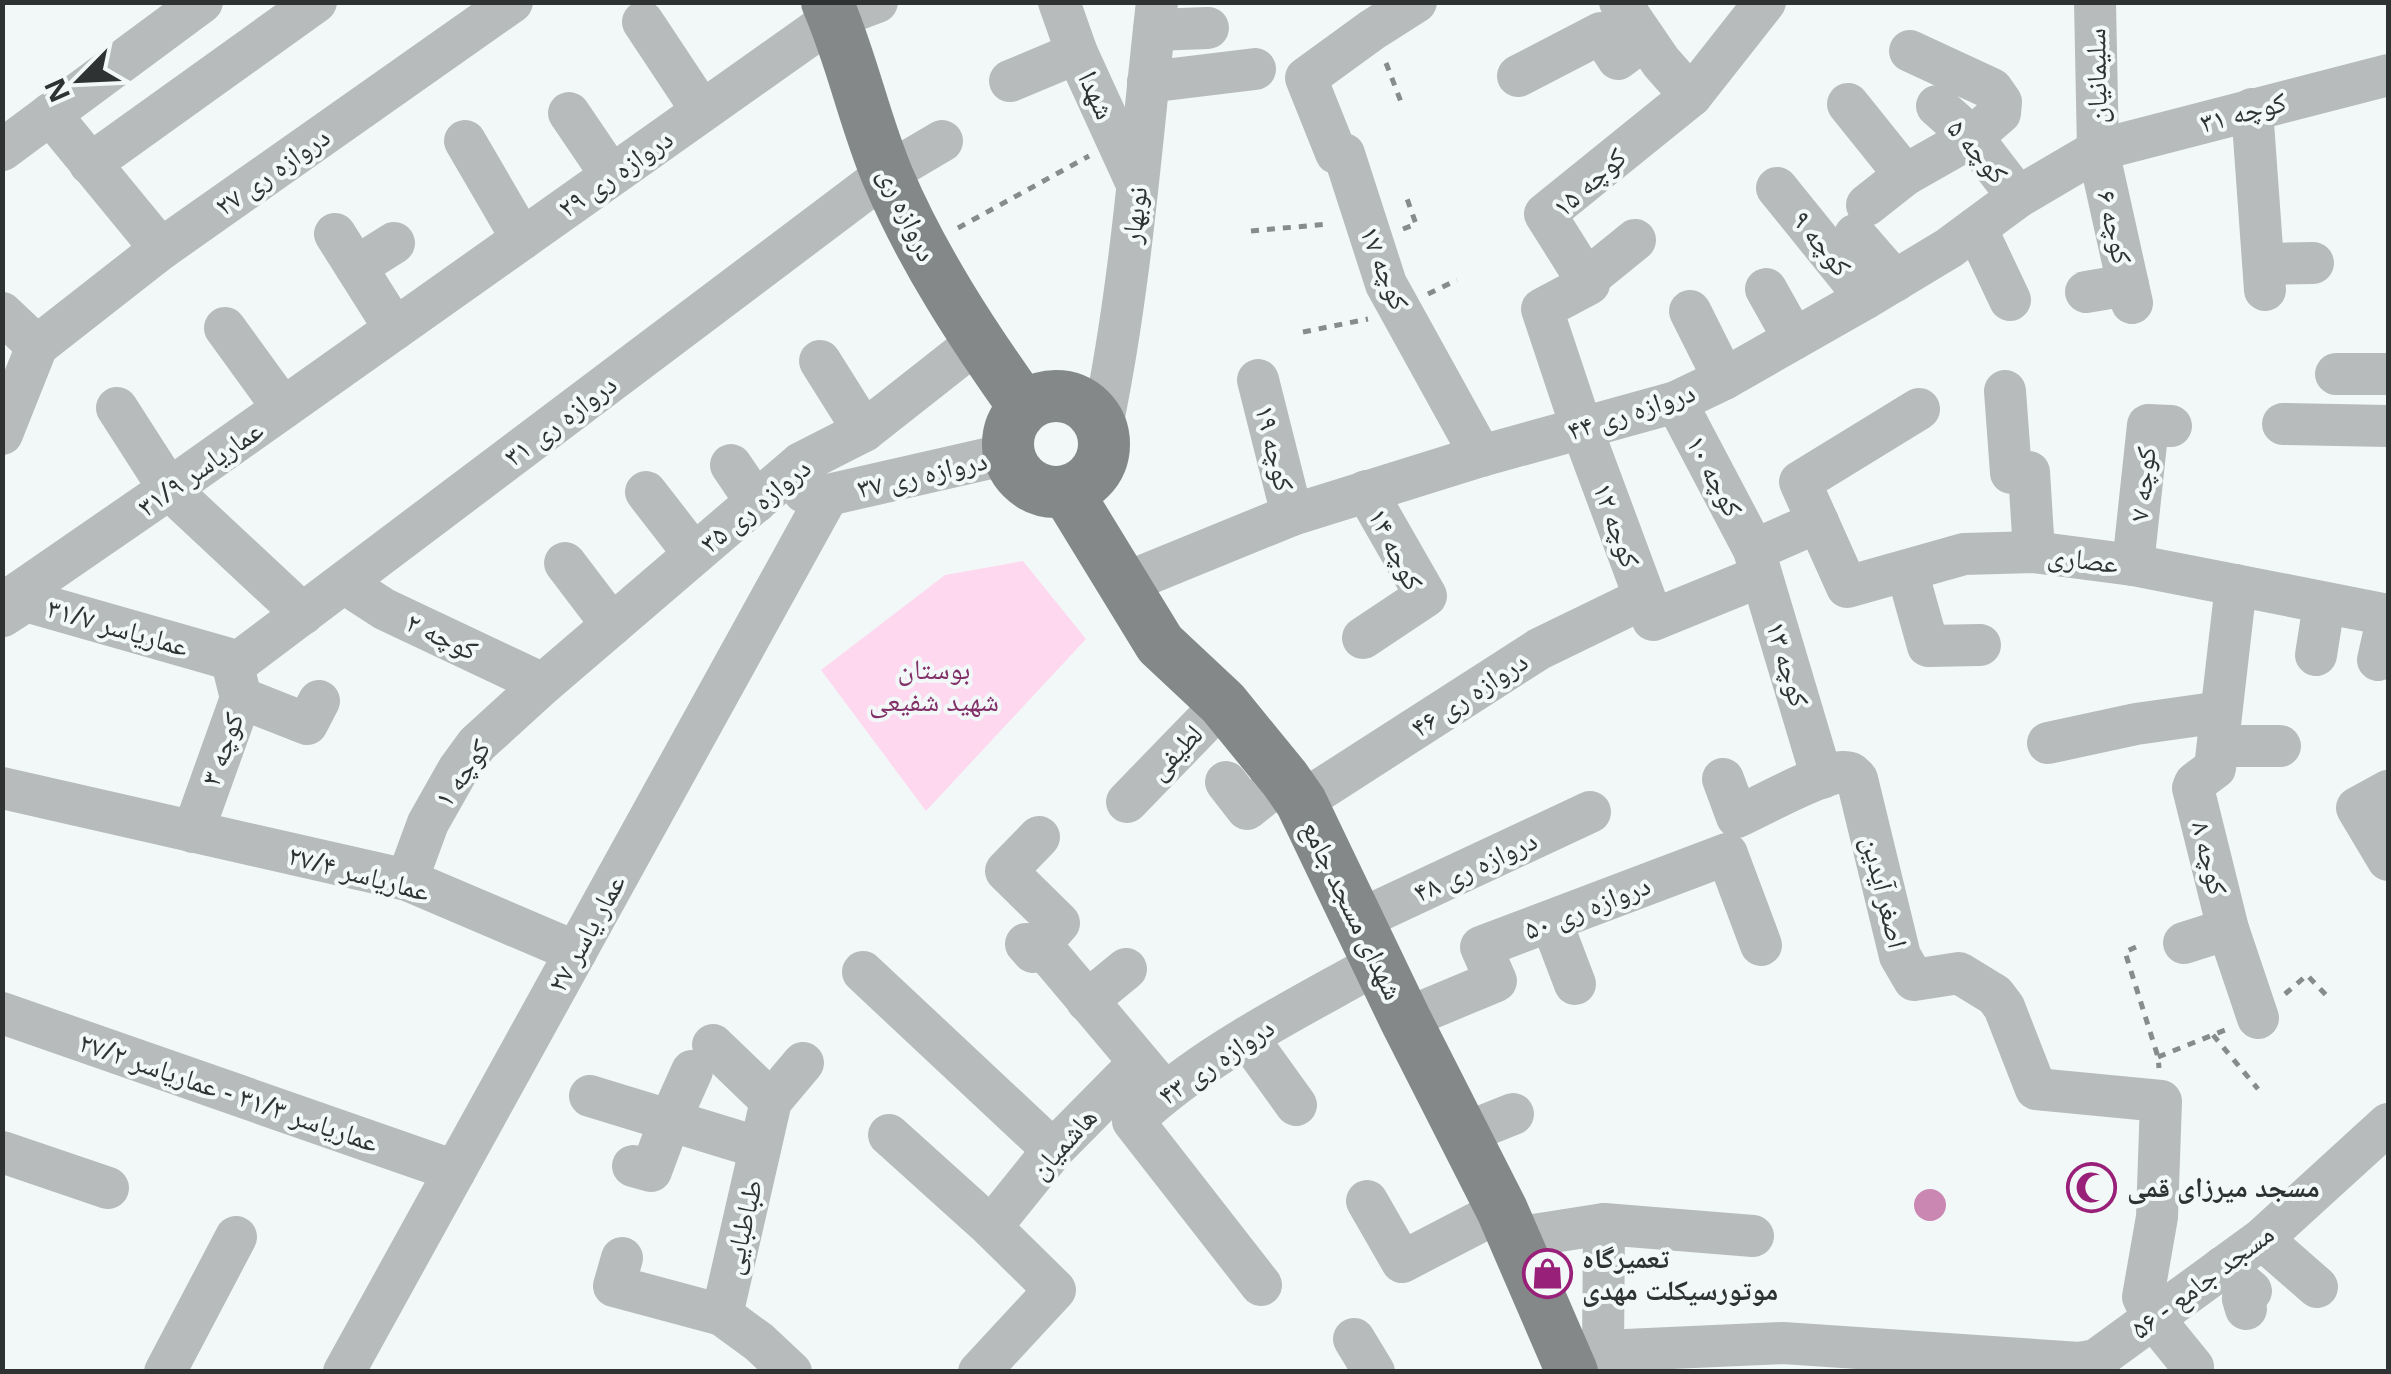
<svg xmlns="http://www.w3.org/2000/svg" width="2391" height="1374" viewBox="0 0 2391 1374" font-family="'Noto Sans','Noto Naskh Arabic',sans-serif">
<rect width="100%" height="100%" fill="#f2f8f8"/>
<!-- green -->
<polygon fill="#fed8ef" points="1023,561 1086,639 926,811 821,670 945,575"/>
<!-- water -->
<circle fill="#ca87b2" cx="1930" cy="1205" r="16"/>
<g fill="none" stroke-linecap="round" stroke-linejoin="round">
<!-- path -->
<g stroke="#878b8b" stroke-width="5" stroke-dasharray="8 8" stroke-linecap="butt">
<polyline points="1386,63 1403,107"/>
<polyline points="958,228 1089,156"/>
<polyline points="1403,229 1416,224 1405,193"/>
<polyline points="1251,231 1328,224"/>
<polyline points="1428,294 1457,280"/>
<polyline points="1303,332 1368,319"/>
<polyline points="2136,947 2125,952 2158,1057 2159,1068"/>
<polyline points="2285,994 2307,975 2326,995"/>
<polyline points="2213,1035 2258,1089"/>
<polyline points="2158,1057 2225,1030"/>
</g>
<!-- minor -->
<g stroke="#b8bbbb" stroke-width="42">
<polyline points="1059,2 1077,53 1136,182"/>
<polyline points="1416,2 1372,30 1306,78 1336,153 1344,154 1386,284 1481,456"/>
<polyline points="1620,2 1661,62 1691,96"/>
<polyline points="2095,2 2098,150 2132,303"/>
<polyline points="643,22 702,111"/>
<polyline points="1154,30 1208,28"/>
<polyline points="1518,76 1601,33 1618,59 1645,39"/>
<polyline points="1010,81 1077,53"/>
<polyline points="1148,82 1255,69"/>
<polyline points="1848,104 1905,175"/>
<polyline points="1937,106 1972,137 2018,197"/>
<polyline points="2252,109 2265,290"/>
<polyline points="569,113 611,175"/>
<polyline points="50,114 161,249"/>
<polyline points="465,141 522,239"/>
<polyline points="2,150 202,2"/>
<polyline points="90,164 316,2"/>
<polyline points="1777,188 1866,298"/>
<polyline points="1867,205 1905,175 1972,137 2000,113 2001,102 1992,89 1910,51"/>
<polyline points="1976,228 2010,300"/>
<polyline points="335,234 395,329"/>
<polyline points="1855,235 1895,281"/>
<polyline points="2264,264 2313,263"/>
<polyline points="356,267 394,243"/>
<polyline points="1587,279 1635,240"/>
<polyline points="1766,289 1794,339"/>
<polyline points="2086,292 2128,285"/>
<polyline points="1690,311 1724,379"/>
<polyline points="2,313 37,346"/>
<polyline points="225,328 283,408"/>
<polyline points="37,346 161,249 512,2"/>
<polyline points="820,361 864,431"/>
<polyline points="2336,374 2388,374"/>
<polyline points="1258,380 1292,515"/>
<polyline points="2005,391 2011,473 2029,472 2034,552"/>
<polyline points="1676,402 1754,550 1822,778"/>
<polyline points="117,408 169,489 303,614"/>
<polyline points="1919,409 1800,482 1847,587 1964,554 2034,552 2133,565 2388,615"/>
<polyline points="2283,424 2388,426"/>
<path d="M 1102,426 C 1131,287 1141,144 1157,2"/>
<polyline points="2,434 37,346"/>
<polyline points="731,465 756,502"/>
<polyline points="646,492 694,554"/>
<polyline points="804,492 828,495 1008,454"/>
<polyline points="1754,550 1818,522"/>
<polyline points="565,563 612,625"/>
<polyline points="2133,565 2148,425 2171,426"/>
<polyline points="1907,571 1928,646 1980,645"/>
<polyline points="1761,576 1653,620 1582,429 1542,309 1589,284 1545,214 1691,96 1765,2"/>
<polyline points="344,583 384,609 543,684"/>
<polyline points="1123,584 1292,515 1481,456 1676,402 1724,379 1866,298 1949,248 2018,197 2098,150 2388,75"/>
<polyline points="2236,585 2215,768 2195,783 2193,788 2228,929 2258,1018"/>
<polyline points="2,604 169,489 834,18 877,2"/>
<polyline points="3,616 26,601 226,658 233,666"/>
<polyline points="1363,638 1426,596 1366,491"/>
<polyline points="2316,655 2324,604"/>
<polyline points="2378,660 2388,615"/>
<polyline points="233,666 886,174 942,141"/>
<polyline points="241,698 307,724 319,701"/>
<polyline points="2048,743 2136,724 2221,712"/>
<polyline points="2218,746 2280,746"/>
<path d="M 1723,779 L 1737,817 C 1761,806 1820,773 1843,772 C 1852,772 1852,774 1857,779 L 1900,956 L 1914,980 L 1959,973 L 1995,995 L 2004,1007 L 2036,1089 L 2161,1101 L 2157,1217 L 2143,1297 L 2154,1319 L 2193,1367 L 2192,1372"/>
<polyline points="1226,782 1247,809 1285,779"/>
<polyline points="2,788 407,880 576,952"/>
<polyline points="2388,791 2357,808 2388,860"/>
<polyline points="1127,802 1223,703"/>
<polyline points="1301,802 1539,649 1644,598"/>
<polyline points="193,832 241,698 233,666"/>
<polyline points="407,880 428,823 458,770 477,744 543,684 801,463 864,431 977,342"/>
<polyline points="1359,920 1590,812"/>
<polyline points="1551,921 1575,984"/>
<polyline points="2184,943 2228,929"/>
<polyline points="1026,944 1033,952 1059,923 1006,871 1039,837"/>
<polyline points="1040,944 1158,1084"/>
<polyline points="863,972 1053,1150"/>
<polyline points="1087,1001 1126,969"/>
<polyline points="2,1013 455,1171"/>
<polyline points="1405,1019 1496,981 1481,947 1727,854 1761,945"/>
<polyline points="1247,1037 1296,1105"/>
<polyline points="713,1045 771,1101"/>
<polyline points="590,1096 760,1148"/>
<polyline points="1463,1134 1513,1114"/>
<polyline points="889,1135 991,1227 1055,1290 979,1372"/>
<polyline points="2,1152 108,1188"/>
<polyline points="633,1166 651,1171 670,1120 692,1071"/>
<polyline points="1367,1201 1402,1262 1502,1210"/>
<polyline points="991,1227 1053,1150 1139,1063"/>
<polyline points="1515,1238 1604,1224 1753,1236"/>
<polyline points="2262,1239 2317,1287"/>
<polyline points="622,1258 614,1286 722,1315"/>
<polyline points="2223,1267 2251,1291 2243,1299 2246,1309"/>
<path d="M 1261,1285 L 1133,1121 C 1204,1054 1295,1010 1380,962"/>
<polyline points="1354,1339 1374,1372"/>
<polyline points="1603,1351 1604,1224"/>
<polyline points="165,1372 236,1237"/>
<polyline points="344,1372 828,495"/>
<polyline points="791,1372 759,1342 722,1315 771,1101 803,1063"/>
<polyline points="1568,1372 1603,1351 1783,1343 2080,1363 2096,1360 2262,1239 2388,1124"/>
</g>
<!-- major -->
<g stroke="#848889" stroke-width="52">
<path d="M 827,2 C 852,59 864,120 888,177 C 923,259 972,334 1024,407"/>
<circle cx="1056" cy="444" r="48"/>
<polyline points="1067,492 1160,644 1223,703 1285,779 1301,802 1405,1019 1502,1210 1572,1372"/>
</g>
</g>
<!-- icons -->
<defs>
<symbol id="mosque-ring" viewBox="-11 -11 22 22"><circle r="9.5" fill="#f2f8f8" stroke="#992079" stroke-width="1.5"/><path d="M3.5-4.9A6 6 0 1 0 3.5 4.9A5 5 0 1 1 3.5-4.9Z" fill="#992079"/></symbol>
<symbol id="shop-ring" viewBox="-11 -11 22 22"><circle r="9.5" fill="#f2f8f8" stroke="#992079" stroke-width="1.5"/><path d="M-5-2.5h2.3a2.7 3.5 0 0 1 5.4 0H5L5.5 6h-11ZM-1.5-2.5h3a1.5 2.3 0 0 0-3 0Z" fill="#992079"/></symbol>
</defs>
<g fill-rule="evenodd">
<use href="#mosque-ring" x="2064" y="1160" width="55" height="55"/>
<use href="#shop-ring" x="1520" y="1246" width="55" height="55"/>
</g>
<g text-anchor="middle" stroke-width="8" stroke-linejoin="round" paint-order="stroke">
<!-- street labels -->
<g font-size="28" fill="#2f3232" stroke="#f2f8f8">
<text transform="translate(2096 76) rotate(-91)" y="10">سلیمانیان</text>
<text transform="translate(1097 95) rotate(65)" y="10">شهدا</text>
<text transform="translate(2243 112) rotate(-15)" y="10">کوچه ۳۱</text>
<text transform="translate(1978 151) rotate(49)" y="10">کوچه ۵</text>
<text transform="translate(272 171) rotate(-35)" y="10">دروازه ری ۲۷</text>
<text transform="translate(615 173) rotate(-35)" y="10">دروازه ری ۲۹</text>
<text transform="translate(1589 182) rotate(-42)" y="10">کوچه ۱۵</text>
<text transform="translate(908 214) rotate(65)" y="10">دروازه ری</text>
<text transform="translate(1134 215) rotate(-83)" y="10">نوبهار</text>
<text transform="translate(2115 227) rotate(77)" y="10">کوچه ۶</text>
<text transform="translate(1822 243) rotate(51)" y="10">کوچه ۹</text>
<text transform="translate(1385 268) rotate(68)" y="10">کوچه ۱۷</text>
<text transform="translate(1631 411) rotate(-18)" y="10">دروازه ری ۴۴</text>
<text transform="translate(560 420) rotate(-37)" y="10">دروازه ری ۳۱</text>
<text transform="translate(1275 448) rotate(76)" y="10">کوچه ۱۹</text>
<text transform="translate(200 468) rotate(-35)" y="10">عماریاسر ۳۱/۹</text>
<text transform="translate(922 474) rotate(-13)" y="10">دروازه ری ۳۷</text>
<text transform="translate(1715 476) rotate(62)" y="10">کوچه ۱۰</text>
<text transform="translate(2142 484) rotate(-84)" y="10">کوچه ۷</text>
<text transform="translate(755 505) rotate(-39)" y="10">دروازه ری ۳۵</text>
<text transform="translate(1617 525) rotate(70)" y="10">کوچه ۱۲</text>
<text transform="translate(1396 549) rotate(63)" y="10">کوچه ۱۴</text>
<text transform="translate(2083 559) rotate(7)" y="10">عصاری</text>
<text transform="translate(118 627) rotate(16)" y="10">عماریاسر ۳۱/۷</text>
<text transform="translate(442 636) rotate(25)" y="10">کوچه ۲</text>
<text transform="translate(1788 664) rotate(73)" y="10">کوچه ۱۳</text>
<text transform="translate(1469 694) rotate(-33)" y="10">دروازه ری ۴۶</text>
<text transform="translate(222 749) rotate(-70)" y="10">کوچه ۳</text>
<text transform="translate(1175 752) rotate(-46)" y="10">لطیفی</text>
<text transform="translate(462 773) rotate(-55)" y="10">کوچه ۱</text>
<text transform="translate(2210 858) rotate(76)" y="10">کوچه ۸</text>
<text transform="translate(1475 866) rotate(-25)" y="10">دروازه ری ۴۸</text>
<text transform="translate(359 873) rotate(15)" y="10">عماریاسر ۲۷/۴</text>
<text transform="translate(1885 892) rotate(76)" y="10">اصغر آیدین</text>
<text transform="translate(1587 907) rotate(-21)" y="10">دروازه ری ۵۰</text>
<text transform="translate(1353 910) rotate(64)" y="10">شهدای مسجد جامع</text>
<text transform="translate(586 933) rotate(-61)" y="10">عمار یاسر ۲۷</text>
<text transform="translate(1216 1061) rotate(-34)" y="10">دروازه ری ۴۳</text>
<text transform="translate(229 1092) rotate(19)" y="10">عماریاسر ۳۱/۳ - عماریاسر ۲۷/۲</text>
<text transform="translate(1063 1143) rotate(-48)" y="10">هاشمیان</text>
<text transform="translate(742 1227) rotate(-77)" y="10">طباطبایی</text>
<text transform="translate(2202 1281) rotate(-37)" y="10">۵۶ - مسجد جامع</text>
</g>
<!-- park labels -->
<g font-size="28" fill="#813068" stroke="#f2f8f8">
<text x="934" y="679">بوستان<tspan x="934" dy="32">شهید شفیعی</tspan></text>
</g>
<!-- poi labels -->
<g font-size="28" font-weight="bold" fill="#2f3232" stroke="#f2f8f8" text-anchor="start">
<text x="2127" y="1197">مسجد میرزای قمی</text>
<text x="1582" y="1268">تعمیرگاه<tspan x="1582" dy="32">موتورسیکلت مهدی</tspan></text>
</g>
</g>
<!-- border -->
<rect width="2391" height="1374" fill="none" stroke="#2f3232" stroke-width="10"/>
<!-- north arrow -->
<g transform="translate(80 80) rotate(246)" stroke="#f2f8f8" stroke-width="8" paint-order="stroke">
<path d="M0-8L18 38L0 25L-18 38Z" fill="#2f3232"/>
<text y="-15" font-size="28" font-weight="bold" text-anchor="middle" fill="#2f3232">N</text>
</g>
</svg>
